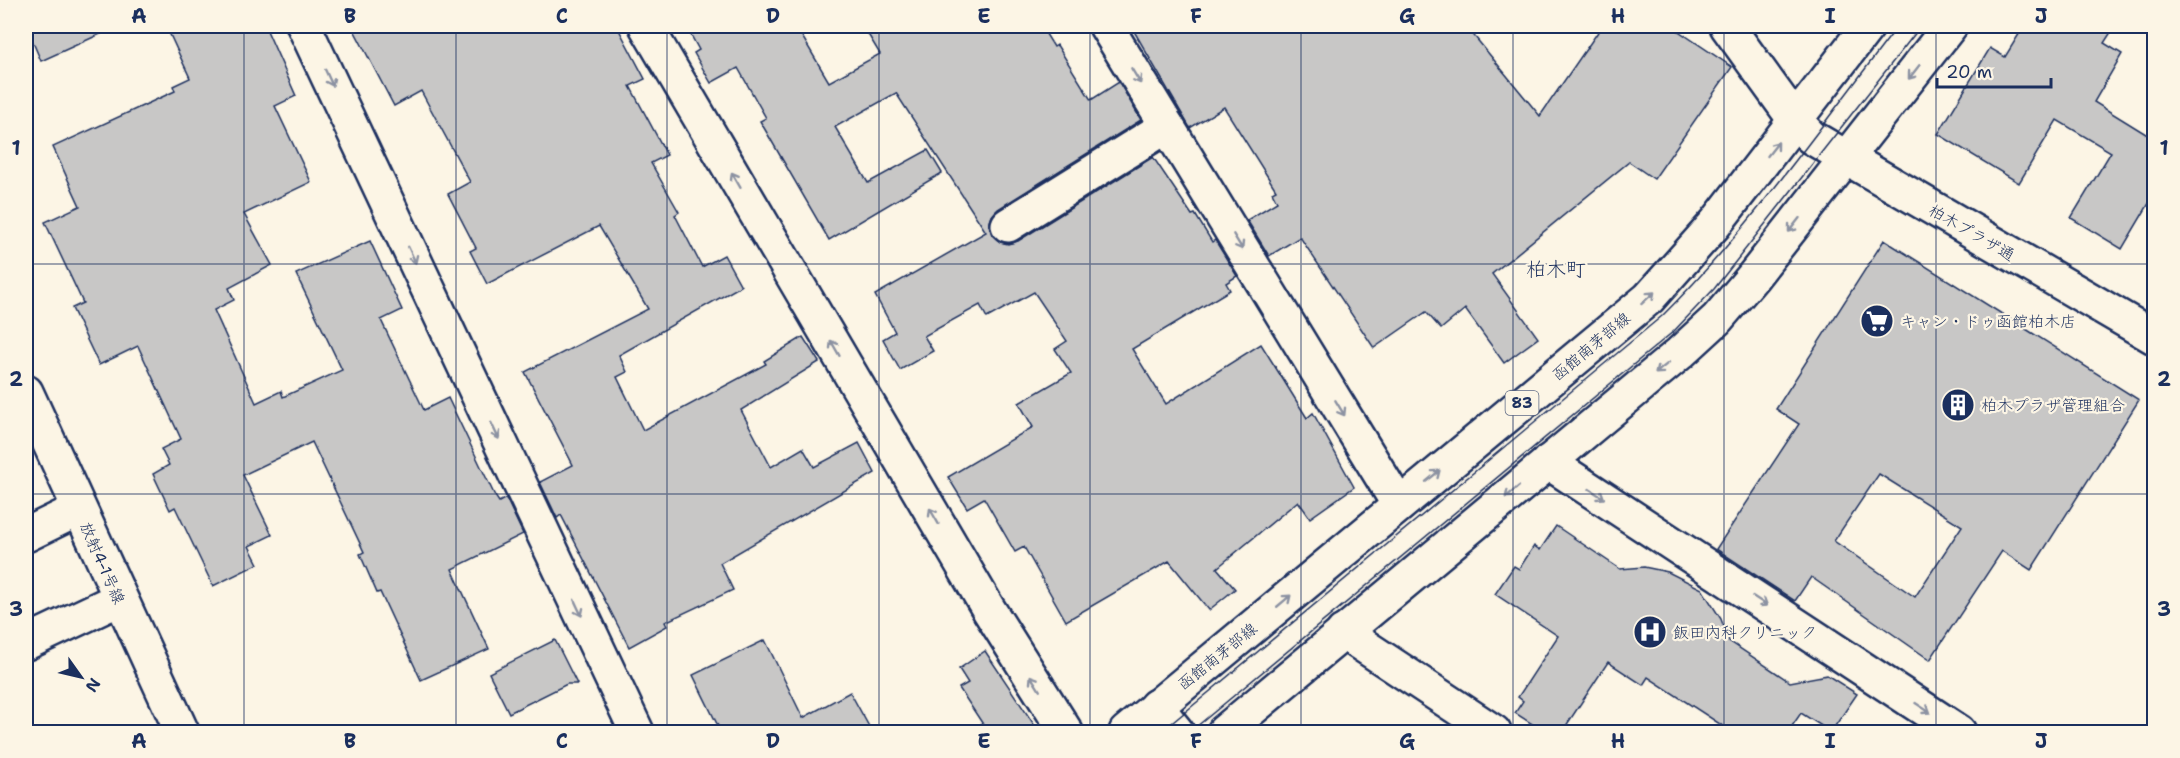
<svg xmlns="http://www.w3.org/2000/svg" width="2180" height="758" viewBox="0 0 2180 758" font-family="'Shantell Sans','Klee One',sans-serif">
<rect width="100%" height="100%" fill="#fcf5e5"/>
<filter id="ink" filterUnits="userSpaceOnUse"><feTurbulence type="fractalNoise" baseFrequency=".0167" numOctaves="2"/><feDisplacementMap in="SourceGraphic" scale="12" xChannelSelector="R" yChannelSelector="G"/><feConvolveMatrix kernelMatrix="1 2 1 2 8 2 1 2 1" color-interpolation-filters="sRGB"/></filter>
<g filter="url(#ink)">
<!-- building -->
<g fill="#c8c7c6" stroke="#1b2f5e" stroke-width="1.5" fill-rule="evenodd">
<polygon points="26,26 118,26 41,61"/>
<polygon points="166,26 265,26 296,96 275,106 311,182 244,214 272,265 229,288 234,300 214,310 256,403 281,391 283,397 342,370 296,274 370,241 402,310 381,320 424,410 448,398 495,496 499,502 506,498 523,534 452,569 489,649 421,680 380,592 377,593 360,554 364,552 312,442 243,475 272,535 249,546 258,564 213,586 175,507 170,510 153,474 169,465 161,449 181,439 138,346 99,365 72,308 83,303 45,222 80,206 53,147 175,91 173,86 190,78"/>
<polygon points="352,26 617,26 645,79 630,86 667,155 651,163 679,212 675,215 702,267 724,255 741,286 619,355 627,372 617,377 643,430 766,364 764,361 803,337 819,362 741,410 771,467 803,448 814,467 859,443 875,473 720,563 733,590 665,622 667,626 629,647 561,515 557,518 540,482 573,465 525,372 648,309 599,226 487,284 470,251 476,248 448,194 470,182 421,91 394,106"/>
<polygon points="686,26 796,26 829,82 880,54 863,26 1041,26 1054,47 1057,45 1091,100 1119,82 1141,120 998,209 992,216 989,225 992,235 1000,242 1008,244 1018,241 1153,157 1192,215 1195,214 1212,242 1215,240 1237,276 1226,283 1230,290 1132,349 1166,404 1261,344 1307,418 1313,413 1354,487 1310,518 1298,501 1217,568 1235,589 1209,610 1169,561 1066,621 1024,547 1015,552 984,498 967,508 948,477 1033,427 1019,403 1071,373 1055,349 1067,341 1034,292 987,318 980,305 924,336 933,351 900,370 883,339 895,332 875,295 986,232 896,93 835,127 868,183 928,150 942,173 829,240 760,121 766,118 738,68 711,83 694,53 699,50"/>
<polygon points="1131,26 1466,26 1540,116 1602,26 1671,26 1732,67 1654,179 1629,162 1492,274 1538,338 1504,363 1465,309 1441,329 1426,312 1374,348 1300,237 1269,256 1247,220 1277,202 1272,192 1276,190 1224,107 1190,128"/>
<polygon points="2024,26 2115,26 2104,43 2122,54 2094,102 2154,139 2154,195 2122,249 2071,218 2111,152 2057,120 2019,183 1938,134 1990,48 2005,57"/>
<path d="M 1884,240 L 2139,400 L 2031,570 L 2002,551 L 1930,660 L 1811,577 L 1795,601 L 1716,549 L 1799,424 L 1776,409 ZM 1879,474 L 1962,526 L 1915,597 L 1834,541 Z"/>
<polygon points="1556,526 1620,569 1644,567 1668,572 1702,589 1721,619 1729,641 1790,682 1827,675 1857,694 1831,732 1801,713 1788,732 1732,732 1648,677 1643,685 1608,662 1562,732 1545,732 1515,713 1523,701 1518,697 1558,636 1495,594 1514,566 1519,569 1534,546 1540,550"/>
<polygon points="555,640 577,684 567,684 509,713 489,673"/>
<polygon points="765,640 803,718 850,692 872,732 721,732 693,675"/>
<polygon points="985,651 1039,732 988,732 959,688 968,683 959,669"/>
</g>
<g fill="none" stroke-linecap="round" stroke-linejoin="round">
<defs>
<g id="minor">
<polyline points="304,26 637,732"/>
<polyline points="646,26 989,610 1066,732"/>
<polyline points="1106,26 1399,505"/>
<polyline points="1727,26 1795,120 1811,137 2154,337"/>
<polyline points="1008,225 1167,126"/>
<polyline points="26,392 182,732"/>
<polyline points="1548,462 1959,732"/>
<polyline points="26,535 79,509"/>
<polyline points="1343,632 1494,732"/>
<polyline points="26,643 119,599"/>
<polyline points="1156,706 1177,732"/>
</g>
<g id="major">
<polyline points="1126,732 1649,298 1715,224 1868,26"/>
<polyline points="1224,732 1680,353 1717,319 1752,278 1950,26"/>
</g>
</defs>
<!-- minor casing -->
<use href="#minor" stroke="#1b2f5e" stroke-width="38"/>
<!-- major casing -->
<use href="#major" stroke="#1b2f5e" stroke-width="38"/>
<!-- minor -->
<use href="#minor" stroke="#fcf5e5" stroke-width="33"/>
<!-- major -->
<use href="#major" stroke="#fcf5e5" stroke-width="33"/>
<!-- tram -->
<g stroke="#1b2f5e" stroke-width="1.5">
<path d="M 1161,732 L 1662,316 C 1750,229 1822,124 1898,26"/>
<polyline points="1190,732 1674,331 1714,289 1921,26"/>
</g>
</g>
<!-- one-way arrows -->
<defs><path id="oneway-shaft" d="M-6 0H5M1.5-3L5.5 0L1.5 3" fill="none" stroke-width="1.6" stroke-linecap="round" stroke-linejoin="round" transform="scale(1.5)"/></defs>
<g stroke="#8c92a2">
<use href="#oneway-shaft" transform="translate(1914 72) rotate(128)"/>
<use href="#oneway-shaft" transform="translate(1136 76) rotate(59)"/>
<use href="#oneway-shaft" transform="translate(329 78) rotate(65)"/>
<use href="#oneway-shaft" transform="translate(1773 149) rotate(-52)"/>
<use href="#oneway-shaft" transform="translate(736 180) rotate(-120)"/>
<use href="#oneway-shaft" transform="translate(1794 225) rotate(128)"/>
<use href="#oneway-shaft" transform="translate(1238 242) rotate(59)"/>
<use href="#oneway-shaft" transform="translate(412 255) rotate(65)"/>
<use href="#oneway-shaft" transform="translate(1648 298) rotate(-42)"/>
<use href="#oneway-shaft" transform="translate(835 348) rotate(-120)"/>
<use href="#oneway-shaft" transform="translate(1662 368) rotate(141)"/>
<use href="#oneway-shaft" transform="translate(1340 408) rotate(59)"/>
<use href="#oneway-shaft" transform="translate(495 431) rotate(65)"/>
<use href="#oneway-shaft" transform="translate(1433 476) rotate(-39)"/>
<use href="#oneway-shaft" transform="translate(1512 492) rotate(140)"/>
<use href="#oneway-shaft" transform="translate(1597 494) rotate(33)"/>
<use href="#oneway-shaft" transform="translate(934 516) rotate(-120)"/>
<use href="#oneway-shaft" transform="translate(1284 601) rotate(-40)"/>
<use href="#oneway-shaft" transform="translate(1760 601) rotate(33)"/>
<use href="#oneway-shaft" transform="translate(578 608) rotate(65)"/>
<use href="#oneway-shaft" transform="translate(1035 683) rotate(-122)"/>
<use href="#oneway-shaft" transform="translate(1923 708) rotate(33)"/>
</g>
</g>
<!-- grid -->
<path fill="none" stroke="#1b2f5e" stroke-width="1.5" stroke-opacity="0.55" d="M 244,26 L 244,732M 456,26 L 456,732M 667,26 L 667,732M 879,26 L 879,732M 1090,26 L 1090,732M 1301,26 L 1301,732M 1513,26 L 1513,732M 1724,26 L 1724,732M 1936,26 L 1936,732M 26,264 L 2154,264M 26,494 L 2154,494"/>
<!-- icons -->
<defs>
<symbol id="supermarket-disc" viewBox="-11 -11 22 22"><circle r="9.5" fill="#1b2f5e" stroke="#fcf5e5"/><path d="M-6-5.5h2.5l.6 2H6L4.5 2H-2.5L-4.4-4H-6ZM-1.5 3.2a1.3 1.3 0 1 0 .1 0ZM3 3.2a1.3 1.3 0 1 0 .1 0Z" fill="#fff"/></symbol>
<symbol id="building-disc" viewBox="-11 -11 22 22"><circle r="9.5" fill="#1b2f5e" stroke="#fcf5e5"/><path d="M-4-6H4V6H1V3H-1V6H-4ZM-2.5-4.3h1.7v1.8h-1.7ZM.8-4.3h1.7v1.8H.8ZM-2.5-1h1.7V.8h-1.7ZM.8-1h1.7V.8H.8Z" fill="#fff"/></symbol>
<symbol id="hospital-disc" viewBox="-11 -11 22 22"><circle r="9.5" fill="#1b2f5e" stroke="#fcf5e5"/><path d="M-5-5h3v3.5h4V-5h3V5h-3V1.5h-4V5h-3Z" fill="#fff"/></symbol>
</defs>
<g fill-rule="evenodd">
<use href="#supermarket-disc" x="1858" y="302" width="38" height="38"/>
<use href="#building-disc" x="1939" y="386" width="38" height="38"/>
<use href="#hospital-disc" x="1631" y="613" width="38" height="38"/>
</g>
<g text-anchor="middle" stroke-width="4.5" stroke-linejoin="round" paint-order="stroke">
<!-- shield labels -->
<rect fill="#fcf5e5" stroke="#5e6a86" stroke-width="1.5" x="1505.5" y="391" width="33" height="24" rx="4.5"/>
<g font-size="15" font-weight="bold" fill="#1b2f5e">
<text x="1522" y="408">83</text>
</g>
<!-- street labels -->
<g font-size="16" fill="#1b2f5e" stroke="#fcf5e5">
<text transform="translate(1972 232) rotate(30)" y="6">柏木プラザ通</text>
<text transform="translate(1591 346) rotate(-40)" y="6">函館南茅部線</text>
<text transform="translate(103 563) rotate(66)" y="6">放射4-1号線</text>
<text transform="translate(1217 656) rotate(-39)" y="6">函館南茅部線</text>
</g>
<!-- poi labels -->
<g font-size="16" fill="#1b2f5e" stroke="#fcf5e5" text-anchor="start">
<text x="1900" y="327">キャン・ドゥ函館柏木店</text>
<text x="1981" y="411">柏木プラザ管理組合</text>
<text x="1673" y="638">飯田內科クリニック</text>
</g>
<!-- quarter labels -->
<g font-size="20" fill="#1b2f5e" stroke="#fcf5e5">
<text x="1556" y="276">柏木町</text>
</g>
</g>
<!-- margin -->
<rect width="2180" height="758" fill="none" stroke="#fcf5e5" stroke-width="66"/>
<!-- north arrow -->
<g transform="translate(81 677) rotate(124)" stroke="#fcf5e5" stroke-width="4.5" paint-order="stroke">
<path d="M0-4.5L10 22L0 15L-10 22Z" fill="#1b2f5e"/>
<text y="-9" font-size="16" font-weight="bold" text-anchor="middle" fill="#1b2f5e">N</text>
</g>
<!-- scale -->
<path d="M1937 78v9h114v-9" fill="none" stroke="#1b2f5e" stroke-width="3"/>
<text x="1946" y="78" font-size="18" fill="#1b2f5e" stroke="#fcf5e5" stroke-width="4.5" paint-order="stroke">20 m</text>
<rect x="33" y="33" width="2114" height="692" fill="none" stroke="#1b2f5e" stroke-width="2"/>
<g font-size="20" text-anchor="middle" font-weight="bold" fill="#1b2f5e">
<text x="139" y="23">A</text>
<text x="350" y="23">B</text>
<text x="562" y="23">C</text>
<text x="773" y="23">D</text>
<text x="984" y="23">E</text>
<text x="1196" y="23">F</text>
<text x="1407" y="23">G</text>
<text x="1618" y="23">H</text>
<text x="1830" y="23">I</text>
<text x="2041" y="23">J</text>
<text x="16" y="155">1</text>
<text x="2164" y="155">1</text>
<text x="16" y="386">2</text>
<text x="2164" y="386">2</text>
<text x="16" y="616">3</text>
<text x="2164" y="616">3</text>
<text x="139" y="748">A</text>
<text x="350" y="748">B</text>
<text x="562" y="748">C</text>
<text x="773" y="748">D</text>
<text x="984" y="748">E</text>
<text x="1196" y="748">F</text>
<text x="1407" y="748">G</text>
<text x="1618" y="748">H</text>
<text x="1830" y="748">I</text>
<text x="2041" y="748">J</text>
</g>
</svg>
